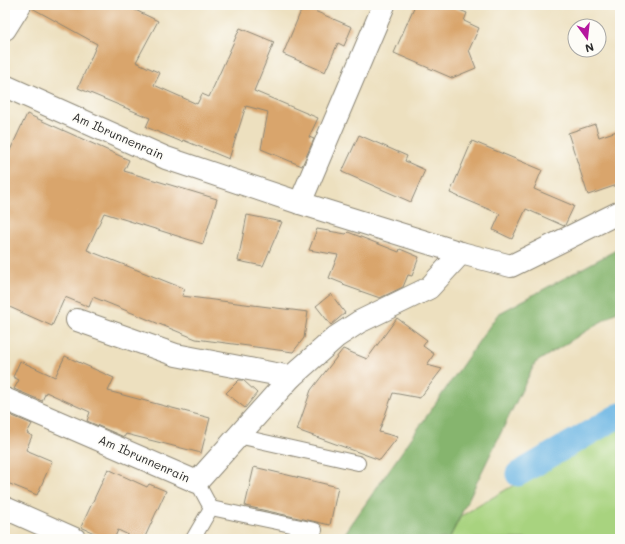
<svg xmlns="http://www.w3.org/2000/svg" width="625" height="544" viewBox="0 0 625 544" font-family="Mali,sans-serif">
<rect width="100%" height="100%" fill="#fdfcf7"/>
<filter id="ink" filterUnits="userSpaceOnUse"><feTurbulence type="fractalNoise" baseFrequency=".025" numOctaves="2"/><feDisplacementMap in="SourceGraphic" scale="8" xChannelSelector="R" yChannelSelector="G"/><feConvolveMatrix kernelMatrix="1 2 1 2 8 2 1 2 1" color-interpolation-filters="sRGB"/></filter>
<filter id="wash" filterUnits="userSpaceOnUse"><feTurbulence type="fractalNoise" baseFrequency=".012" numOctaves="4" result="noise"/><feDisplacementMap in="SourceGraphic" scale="16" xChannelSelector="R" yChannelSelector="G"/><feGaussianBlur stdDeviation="0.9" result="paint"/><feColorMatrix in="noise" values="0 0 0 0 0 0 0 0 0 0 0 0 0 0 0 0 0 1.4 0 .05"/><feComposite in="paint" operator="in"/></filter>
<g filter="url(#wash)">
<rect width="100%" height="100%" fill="#ede0bf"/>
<!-- green -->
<polygon fill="#a8d37f" stroke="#6a7f55" points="620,423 620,539 449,539 461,516"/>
<!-- forest -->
<polygon fill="#86b56e" stroke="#58704c" points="620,248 620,310 535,363 449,539 341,539 498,314"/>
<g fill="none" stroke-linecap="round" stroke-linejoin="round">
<!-- canal -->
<polyline stroke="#6bb5e3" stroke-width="25" points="518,474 620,415"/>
</g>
<g id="blocks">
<!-- building -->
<g fill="#d9a56c">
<polygon points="32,5 125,5 158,21 136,62 160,73 154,85 197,104 202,94 209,97 240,28 274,42 254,91 318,118 309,137 314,139 302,166 261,149 268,112 246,106 229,159 183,140 182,142 146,127 150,118 78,88 97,44 32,8"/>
<polygon points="415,5 447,5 467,13 464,21 479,28 469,50 476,68 452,78 394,53"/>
<polygon points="303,6 352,27 344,46 338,43 325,72 283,54"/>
<polygon points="27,114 129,160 124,171 217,199 203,244 104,213 87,250 185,289 182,296 308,312 304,338 293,352 196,339 93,297 89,307 65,297 52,326 5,305 5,161"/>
<polygon points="595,124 599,137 620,130 620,184 588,195 568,133"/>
<polygon points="359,135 407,156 405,161 425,170 411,202 342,172"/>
<polygon points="472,141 542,170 534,189 574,206 565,225 564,226 526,209 512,239 493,230 500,214 450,193"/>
<polygon points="247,215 282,222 263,266 238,261"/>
<polygon points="317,229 346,234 348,232 399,252 400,249 419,257 412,276 408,275 403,287 380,298 343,285 344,284 329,278 338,255 309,250"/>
<polygon points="331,294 345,313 331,325 316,306"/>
<polygon points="397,318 427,340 423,346 434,354 427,365 442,369 420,398 393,393 379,432 398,437 380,460 297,430 311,390 343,349 367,359"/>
<polygon points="65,356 114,378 108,391 210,418 201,453 126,434 124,437 87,421 90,412 46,392 42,401 14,389 19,380 13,377 20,361 55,377"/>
<polygon points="239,380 243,380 257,393 245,408 226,393"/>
<polygon points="5,413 32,424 27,433 32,436 26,450 52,461 37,495 5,482"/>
<polygon points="254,467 338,487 330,525 245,506"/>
<polygon points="108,469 147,487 149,484 166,491 144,539 137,539 118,530 114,539 107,539 81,527"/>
</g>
</g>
</g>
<g filter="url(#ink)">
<use href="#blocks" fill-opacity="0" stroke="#8c8675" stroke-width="1"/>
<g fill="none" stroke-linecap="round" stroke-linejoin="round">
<defs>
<g id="lane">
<polyline points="238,436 358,463"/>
<polyline points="211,508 315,530"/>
<polyline points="193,539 211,508 197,482"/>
</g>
<g id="street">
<polyline points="5,29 20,5"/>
<polyline points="5,86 166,158 300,203 461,253 511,266 620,212"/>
<polyline points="300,203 384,5"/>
<polyline points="77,320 176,355 291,377"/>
<polyline points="5,399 197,482 291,377 336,337 359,322 429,288 461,253"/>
<polyline points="5,508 75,539"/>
</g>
</defs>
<!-- lane casing -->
<use href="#lane" stroke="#8c8675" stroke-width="16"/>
<!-- street casing -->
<use href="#street" stroke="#8c8675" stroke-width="24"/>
<!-- lane -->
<use href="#lane" stroke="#fff" stroke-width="14"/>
<!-- street -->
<use href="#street" stroke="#fff" stroke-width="22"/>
</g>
</g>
<g text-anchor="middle" stroke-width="3.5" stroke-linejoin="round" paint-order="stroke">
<!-- street labels -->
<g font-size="12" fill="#2b2b2b" stroke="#fdfcf7">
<text transform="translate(118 136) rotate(24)" y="4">Am Ibrunnenrain</text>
<text transform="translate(144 459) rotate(24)" y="4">Am Ibrunnenrain</text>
</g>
</g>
<!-- margin -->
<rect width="625" height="544" fill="none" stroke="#fdfcf7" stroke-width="20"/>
<!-- north arrow -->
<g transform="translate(587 38) rotate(165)"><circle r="19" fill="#fdfcf7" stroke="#a9a8a5"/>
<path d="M0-3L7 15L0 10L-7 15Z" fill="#b5179e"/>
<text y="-6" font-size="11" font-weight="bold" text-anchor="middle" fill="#2b2b2b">N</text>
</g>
</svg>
